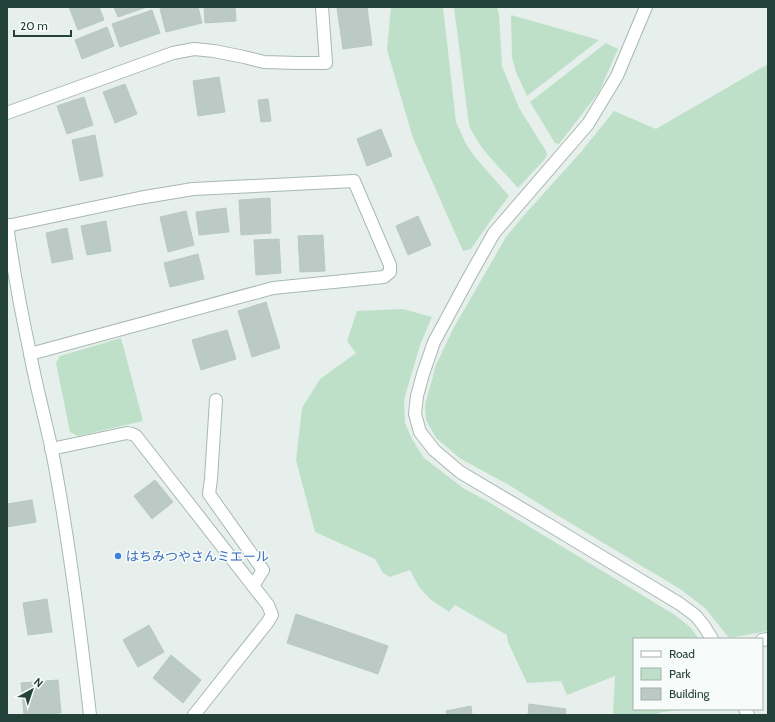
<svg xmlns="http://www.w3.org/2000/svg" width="775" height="722" viewBox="0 0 775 722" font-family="Cabin,'Noto Sans JP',sans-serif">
<rect width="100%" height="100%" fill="#e6efeb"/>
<!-- green -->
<g fill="#bfe0c8">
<polygon points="391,7 443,7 456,122 466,144 475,157 509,196 491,220 471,249 463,251 413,138 387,50"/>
<path d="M 454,7 L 497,7 L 499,14 L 502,66 L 519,108 L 546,151 L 547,155 L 544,160 L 518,188 C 501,168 479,150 469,125 Z"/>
<polygon points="511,15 599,40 527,96 516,72 512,57"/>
<polygon points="606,43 618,49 599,92 559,144 555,143 530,102"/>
<polygon points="768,64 768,631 729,638 705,608 680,589 557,515 509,485 461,459 436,438 426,420 425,405 436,365 453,329 506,237 526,213 581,152 614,111 656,129"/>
<polygon points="403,309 432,317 420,345 404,400 405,423 412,439 424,458 463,488 487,501 675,615 690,627 699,639 634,639 634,709 691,709 662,712 655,715 613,715 615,676 567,695 561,681 527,683 508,642 507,635 455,605 449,612 430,599 419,587 410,570 390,577 383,573 375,559 315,532 296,460 302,408 320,379 356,353 347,341 357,311"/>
<polygon points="121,338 143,421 78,436 70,432 56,363 60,356"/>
</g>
<!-- building -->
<g fill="#bbcac4" stroke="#b8c9c2">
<polygon points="69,7 99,7 104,20 78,30"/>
<polygon points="114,7 147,7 118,17"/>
<polygon points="167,7 198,7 202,23 166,32 160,9"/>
<polygon points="204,7 235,7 236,21 205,23"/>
<polygon points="343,7 367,7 372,45 343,49 337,8"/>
<polygon points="152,10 160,33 120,47 112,24"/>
<polygon points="107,27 114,46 82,59 75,40"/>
<polygon points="219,77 225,112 198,116 193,81"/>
<polygon points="125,84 137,114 115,123 103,92"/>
<polygon points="84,97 93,125 67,134 57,106"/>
<polygon points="268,99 271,121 261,122 258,100"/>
<polygon points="381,129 392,156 367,166 357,139"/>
<polygon points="95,135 103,176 80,181 72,140"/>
<polygon points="270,198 271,233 241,235 239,200"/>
<polygon points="226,208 229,232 199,235 196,212"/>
<polygon points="186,211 194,245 168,252 160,217"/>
<polygon points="418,216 431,245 408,255 396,226"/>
<polygon points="106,221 111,251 87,255 81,226"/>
<polygon points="67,228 73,259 52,263 46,233"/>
<polygon points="323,235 325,271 300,272 298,236"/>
<polygon points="279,239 281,273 256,275 254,240"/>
<polygon points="198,254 204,279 170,287 164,263"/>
<polygon points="266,302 280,348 252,357 238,311"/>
<polygon points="227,330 236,359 201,370 192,340"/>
<polygon points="155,480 173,502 152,519 134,496"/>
<polygon points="32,500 36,522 7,527 7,504"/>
<polygon points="47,599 52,632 28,635 23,603"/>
<polygon points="296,614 388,646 378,674 287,643"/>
<polygon points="149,625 164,652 138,667 123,640"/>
<polygon points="171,655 201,680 183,703 153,678"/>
<polygon points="58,680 61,713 24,715 21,683"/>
<polygon points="529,704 566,709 565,715 528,715"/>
<polygon points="471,706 472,715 447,715 446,711"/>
</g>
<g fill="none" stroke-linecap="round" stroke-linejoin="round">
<defs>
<g id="street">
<polyline points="646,7 617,76 588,124 494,233 468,279 434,342 423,374 417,396 415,414 420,432 434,450 460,472 551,526 680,604 696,616 704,626 712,639"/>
<polyline points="7,113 173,53 194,49 214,51 244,57 264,62 298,63 326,63 322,7"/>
<polyline points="7,226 139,198 193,189 354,181 390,265 390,272 384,277 273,288 30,354"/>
<polyline points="216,400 211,479 209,494 263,570 253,586"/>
<polyline points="51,449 127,433 132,434 136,436 268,605 272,615 267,623 194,715"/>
<polyline points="762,640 768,639"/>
<polyline points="745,709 748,715"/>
</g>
<path id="secondary" d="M 7,225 C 13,268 21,311 30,353 C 36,386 45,418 52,451 C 69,538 80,627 90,715"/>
</defs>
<!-- street casing -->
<use href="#street" stroke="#a8b8b2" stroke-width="14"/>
<!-- secondary casing -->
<use href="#secondary" stroke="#a4bbb3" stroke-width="14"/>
<!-- street -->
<use href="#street" stroke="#fff" stroke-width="12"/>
<!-- secondary -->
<use href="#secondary" stroke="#fff" stroke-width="12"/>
</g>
<!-- markers -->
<circle fill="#3f7fe0" stroke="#f7fbf9" stroke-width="1.5" cx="118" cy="556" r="4"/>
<g text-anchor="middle" stroke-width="3" stroke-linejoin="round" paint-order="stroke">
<!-- shop labels -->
<g font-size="13" fill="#366cbe" stroke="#f7fbf9" text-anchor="start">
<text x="126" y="561">はちみつやさんミエール</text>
</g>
</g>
<!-- border -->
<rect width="775" height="722" fill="none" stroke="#24423a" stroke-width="16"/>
<!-- legend -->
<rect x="633" y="638" width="130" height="72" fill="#f7fbf9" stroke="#a3b1ad"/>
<rect x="641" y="651" width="20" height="6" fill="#ffffff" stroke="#a3b1ad"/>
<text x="669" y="658" font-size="12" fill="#24423a">Road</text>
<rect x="641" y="668" width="20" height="12" fill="#bfe0c8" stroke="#a3b1ad"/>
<text x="669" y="678" font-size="12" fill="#24423a">Park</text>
<rect x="641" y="688" width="20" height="12" fill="#bbcac4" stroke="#a3b1ad"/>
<text x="669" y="698" font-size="12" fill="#24423a">Building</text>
<!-- north arrow -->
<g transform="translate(32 690) rotate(40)" stroke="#f7fbf9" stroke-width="3" paint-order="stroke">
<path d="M0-3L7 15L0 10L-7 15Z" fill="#24423a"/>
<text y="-6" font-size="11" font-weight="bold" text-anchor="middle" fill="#24423a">N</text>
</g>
<!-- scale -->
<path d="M14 30v6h57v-6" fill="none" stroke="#24423a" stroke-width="2"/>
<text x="20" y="30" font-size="12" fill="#24423a" stroke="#f7fbf9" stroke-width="3" paint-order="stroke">20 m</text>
</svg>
